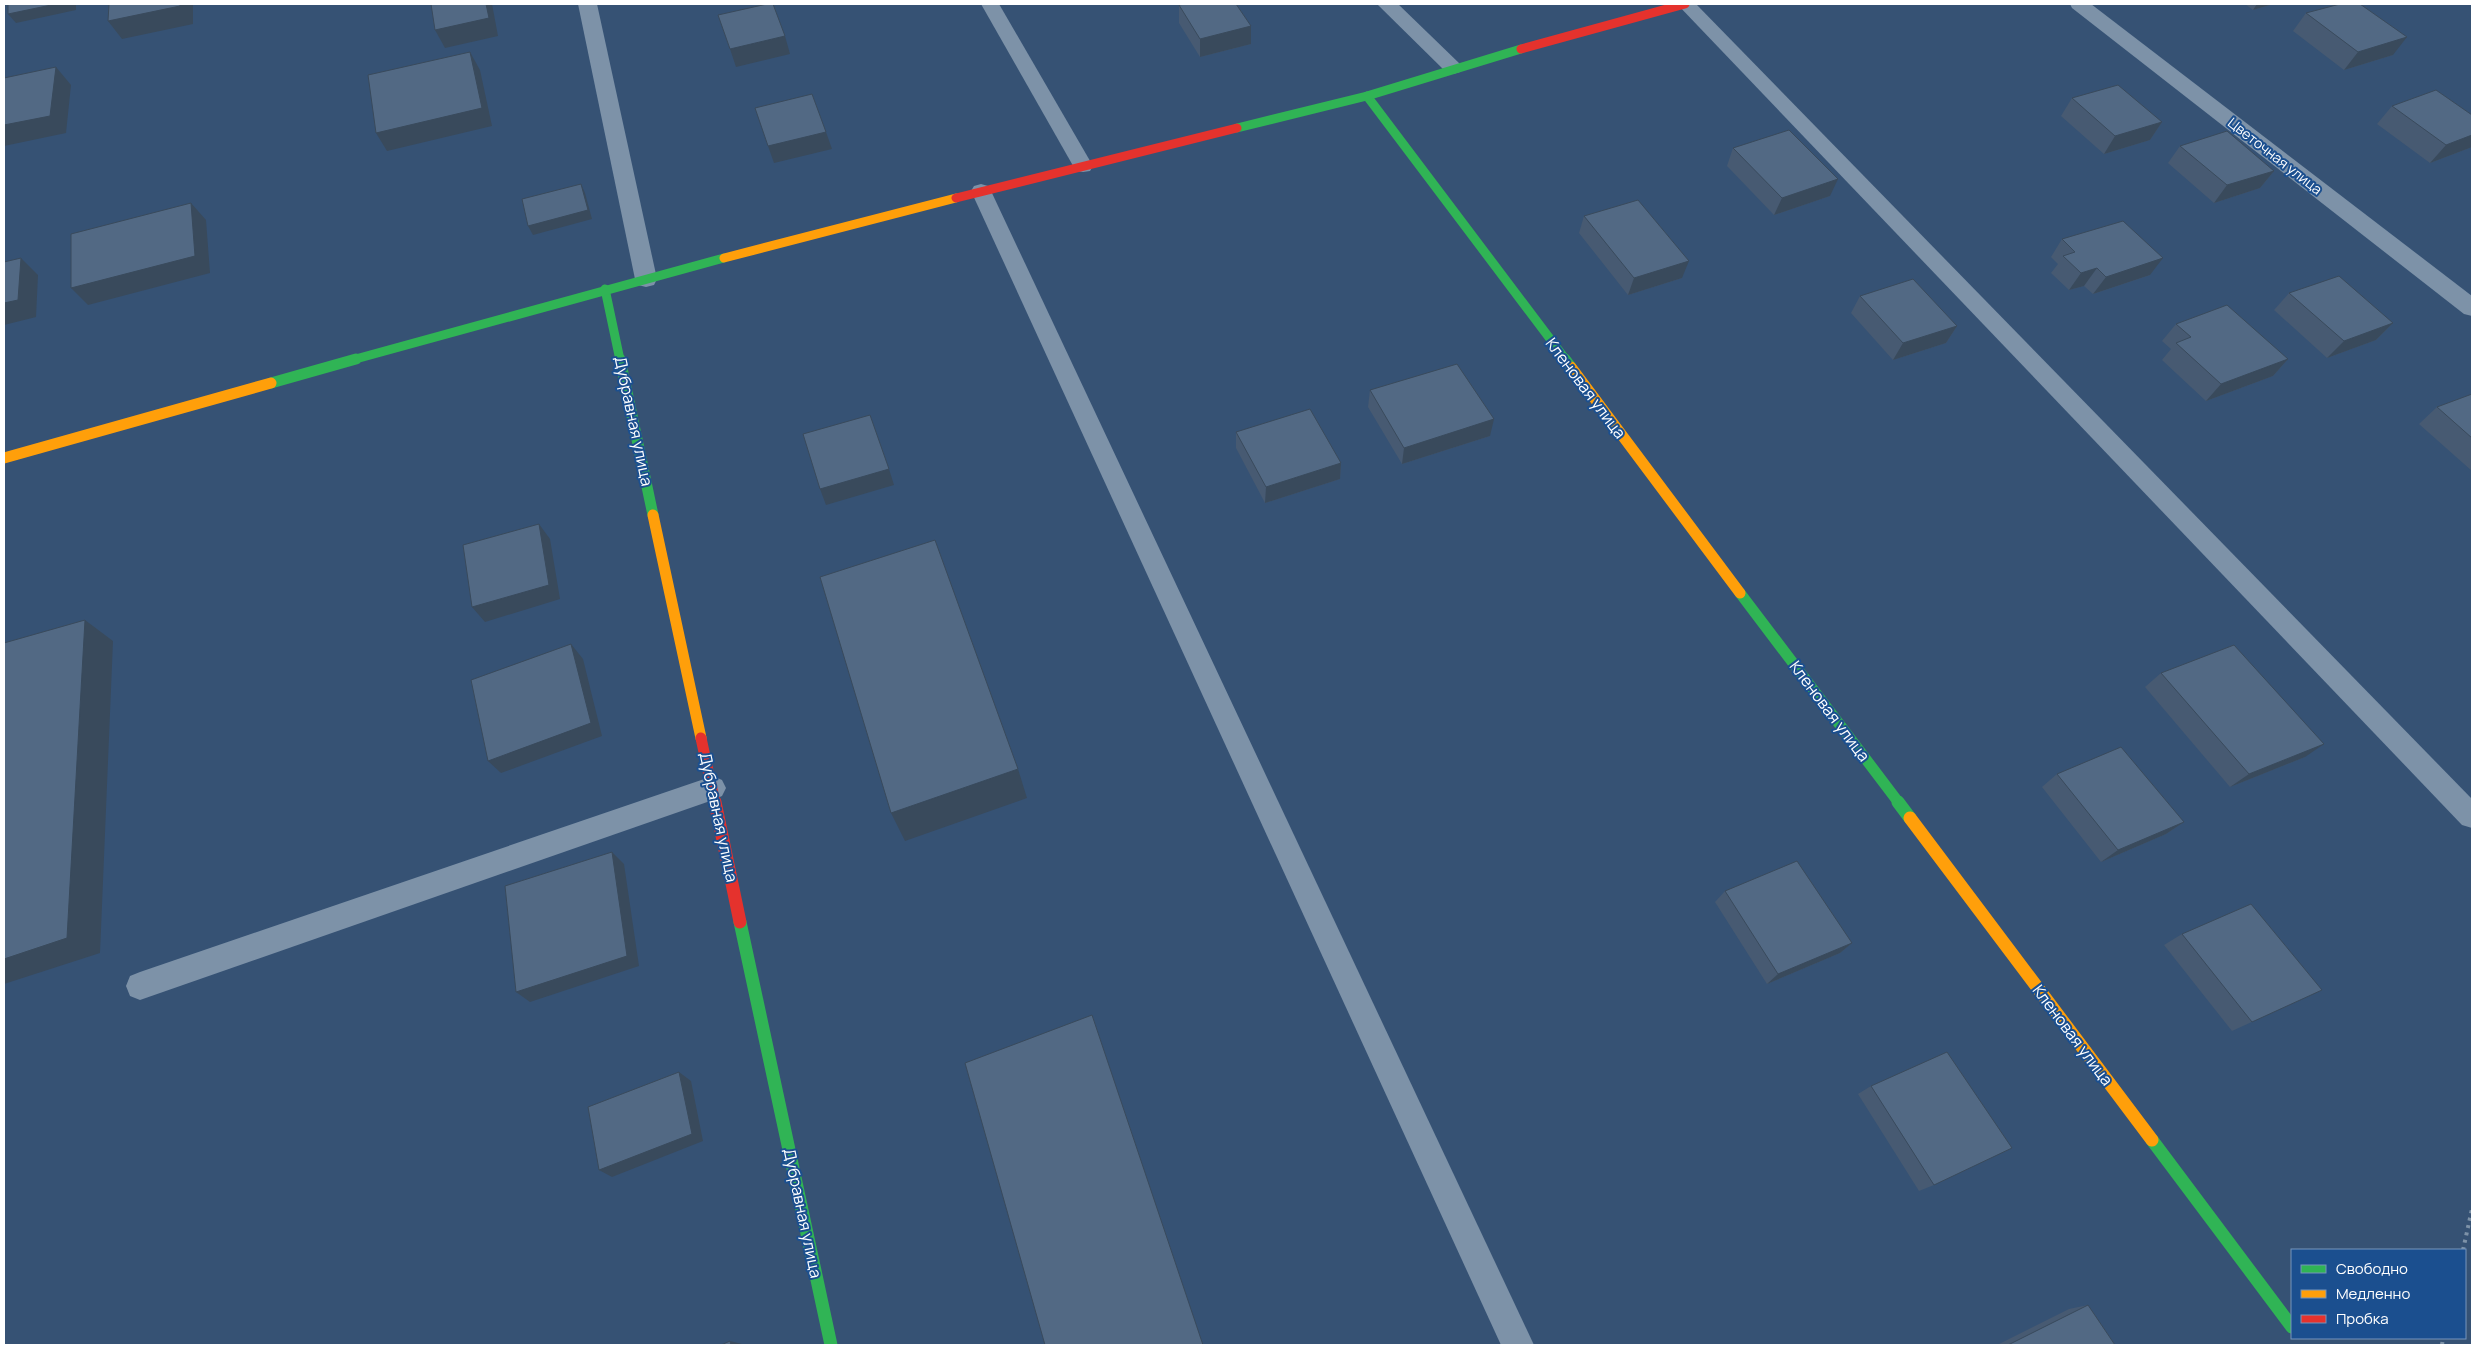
<svg xmlns="http://www.w3.org/2000/svg" width="2476" height="1349" viewBox="0 0 2476 1349" font-family="Manrope,sans-serif">
<rect width="100%" height="100%" fill="#365274"/>
<g fill="none" stroke-linecap="round" stroke-linejoin="round">
<!-- path -->
<g stroke="#7d92a8" stroke-width="4" stroke-dasharray="3 4.5" stroke-linecap="butt">
<polyline points="2463,1250 2472,1209"/>
<polyline points="2442,1345 2443,1338"/>
</g>
<!-- lane -->
<g fill="#7d92a8" fill-rule="evenodd">
<polygon points="981,4 999,4 1093,166 1090,171 1083,172 1076,171"/>
<polygon points="1677,4 1696,4 2472,799 2472,828 2462,825"/>
<polygon points="981,184 988,186 991,191 1534,1345 1501,1345 971,191 974,186"/>
<polygon points="713,776 722,780 726,788 722,796 713,800 140,1000 130,996 126,986 130,976 140,972"/>
</g>
<!-- street -->
<g fill="#7d92a8" fill-rule="evenodd">
<polygon points="578,4 597,4 657,279 654,285 646,287 638,285 635,279"/>
<polygon points="1377,4 1398,4 1460,64 1463,68 1460,72 1453,74 1446,72"/>
<polygon points="2070,4 2091,4 2472,296 2472,316 2464,314 2072,8"/>
</g>
<!-- fast-far2 -->
<g stroke="#30b455" stroke-width="9">
<polyline points="1367,96 1566,360"/>
<polyline points="1237,128 1367,96 1521,49"/>
<polyline points="605,289 620,360"/>
<polyline points="352,360 724,258"/>
</g>
<!-- fast-far1 -->
<g stroke="#30b455" stroke-width="11">
<polyline points="620,359 653,515"/>
<polyline points="1565,359 1571,367"/>
<polyline points="271,383 356,359"/>
<polyline points="1740,593 1899,803"/>
</g>
<!-- fast -->
<g stroke="#30b455" stroke-width="13">
<polyline points="1898,802 1910,818"/>
<polyline points="740,922 831,1345"/>
<polyline points="2152,1140 2292,1327"/>
</g>
<!-- slow-far2 -->
<polyline stroke="#ff9f0a" stroke-width="9" points="724,258 956,198"/>
<!-- slow-far1 -->
<g stroke="#ff9f0a" stroke-width="11">
<polyline points="1571,367 1740,593"/>
<polyline points="4,458 271,383"/>
<polyline points="653,515 701,738"/>
</g>
<!-- slow -->
<polyline stroke="#ff9f0a" stroke-width="13" points="1910,818 2152,1140"/>
<!-- jam-far2 -->
<g stroke="#e5322d" stroke-width="9">
<polyline points="1521,49 1685,4"/>
<polyline points="956,198 1237,128"/>
</g>
<!-- jam-far1 -->
<polyline stroke="#e5322d" stroke-width="11" points="701,738 715,803"/>
<!-- jam -->
<polyline stroke="#e5322d" stroke-width="13" points="715,802 740,922"/>
</g>
<!-- wall -->
<g fill="#475a72">
<polygon points="2245,4 2273,4 2253,10"/>
<polygon points="1179,5 1251,44 1200,57 1179,23"/>
<polygon points="2306,13 2393,55 2344,70 2293,31"/>
<polygon points="2072,98 2162,122 2150,140 2104,154 2061,116"/>
<polygon points="2392,106 2472,147 2430,163 2377,124"/>
<polygon points="2180,146 2274,171 2260,188 2214,203 2168,163"/>
<polygon points="1733,148 1830,196 1774,215 1727,166"/>
<polygon points="1584,216 1682,278 1628,295 1579,233"/>
<polygon points="2062,239 2150,275 2093,294 2084,286 2069,290 2051,273 2058,264 2051,257"/>
<polygon points="2289,293 2393,323 2376,340 2327,358 2274,310"/>
<polygon points="1860,296 1957,326 1946,343 1893,360 1851,313"/>
<polygon points="2176,324 2288,359 2273,376 2206,401 2162,360 2171,349 2162,341"/>
<polygon points="1370,390 1490,436 1402,464 1368,407"/>
<polygon points="2472,394 2472,471 2419,424 2437,407"/>
<polygon points="1236,432 1341,463 1340,479 1265,503 1236,448"/>
<polygon points="2161,673 2305,757 2230,787 2145,687"/>
<polygon points="2057,774 2184,822 2166,834 2101,862 2042,787"/>
<polygon points="1725,891 1852,943 1840,953 1767,984 1715,902"/>
<polygon points="2182,934 2322,990 2232,1031 2164,945"/>
<polygon points="1871,1086 1934,1185 1919,1191 1858,1094"/>
<polygon points="2088,1305 2115,1345 1997,1345 2069,1309"/>
</g>
<!-- shaded-wall -->
<g fill="#394a5c">
<polygon points="56,4 76,4 76,10 16,23 8,14"/>
<polygon points="180,4 193,4 193,24 122,39 108,21"/>
<polygon points="486,4 492,4 498,36 445,48 435,30"/>
<polygon points="2257,4 2273,4 2253,10"/>
<polygon points="1251,26 1251,44 1200,57 1200,39"/>
<polygon points="785,36 790,54 736,67 730,49"/>
<polygon points="2407,37 2393,55 2344,70 2358,52"/>
<polygon points="470,52 480,70 492,126 387,151 376,133"/>
<polygon points="56,67 71,85 66,133 4,146 4,125"/>
<polygon points="2162,122 2150,140 2104,154 2115,136"/>
<polygon points="826,132 832,149 774,163 768,146"/>
<polygon points="2472,135 2472,147 2430,163 2446,145"/>
<polygon points="2274,171 2260,188 2214,203 2227,185"/>
<polygon points="1838,179 1830,196 1774,215 1782,198"/>
<polygon points="581,184 585,193 592,219 533,235 528,226"/>
<polygon points="191,203 206,220 210,273 88,305 71,288"/>
<polygon points="21,258 38,275 36,317 4,325 4,303"/>
<polygon points="2163,258 2150,275 2093,294 2106,277"/>
<polygon points="1689,261 1682,278 1628,295 1634,278"/>
<polygon points="2097,268 2084,286 2069,290 2081,273"/>
<polygon points="2393,323 2376,340 2327,358 2344,341"/>
<polygon points="1957,326 1946,343 1893,360 1903,343"/>
<polygon points="2288,359 2273,376 2206,401 2221,384"/>
<polygon points="1494,419 1490,436 1402,464 1404,448"/>
<polygon points="1341,463 1340,479 1265,503 1266,487"/>
<polygon points="889,469 894,485 826,505 820,489"/>
<polygon points="539,524 550,539 560,599 485,622 472,607"/>
<polygon points="85,620 113,641 100,953 4,984 4,959"/>
<polygon points="571,644 583,659 602,736 501,773 488,761"/>
<polygon points="2324,744 2305,757 2230,787 2249,774"/>
<polygon points="1018,769 1027,798 905,841 891,813"/>
<polygon points="2184,822 2166,834 2101,862 2118,850"/>
<polygon points="612,852 624,864 639,966 530,1002 516,992"/>
<polygon points="1852,943 1840,953 1767,984 1778,974"/>
<polygon points="679,1072 691,1081 703,1141 612,1177 599,1170"/>
<polygon points="730,1341 742,1344 742,1345 731,1345"/>
</g>
<!-- building -->
<g fill="#526984" stroke="#394a5c">
<polygon points="8,4 56,4 8,14"/>
<polygon points="109,4 180,4 180,6 108,21"/>
<polygon points="431,4 486,4 489,18 435,30"/>
<polygon points="767,4 773,4 785,36 730,49 718,15"/>
<polygon points="1185,4 1236,4 1251,26 1200,39 1179,5"/>
<polygon points="2340,4 2360,4 2407,37 2358,52 2306,13"/>
<polygon points="470,52 482,108 376,133 368,75"/>
<polygon points="56,67 50,116 4,125 4,78"/>
<polygon points="2118,85 2162,122 2115,136 2072,98"/>
<polygon points="2436,90 2472,115 2472,135 2446,145 2392,106"/>
<polygon points="812,94 826,132 768,146 755,108"/>
<polygon points="1789,130 1838,179 1782,198 1733,148"/>
<polygon points="2227,131 2274,171 2227,185 2180,146"/>
<polygon points="581,184 588,210 528,226 522,199"/>
<polygon points="1638,200 1689,261 1634,278 1584,216"/>
<polygon points="191,203 195,256 71,288 71,234"/>
<polygon points="2123,221 2163,258 2106,277 2097,268 2081,273 2063,256 2075,252 2062,239"/>
<polygon points="21,258 18,300 4,303 4,262"/>
<polygon points="2339,276 2393,323 2344,341 2289,293"/>
<polygon points="1913,279 1957,326 1903,343 1860,296"/>
<polygon points="2227,305 2288,359 2221,384 2176,343 2191,337 2176,324"/>
<polygon points="1457,364 1494,419 1404,448 1370,390"/>
<polygon points="2472,394 2472,438 2437,407"/>
<polygon points="1310,409 1341,463 1266,487 1236,432"/>
<polygon points="870,415 889,469 820,489 803,434"/>
<polygon points="539,524 549,585 472,607 463,545"/>
<polygon points="935,540 1018,769 891,813 820,577"/>
<polygon points="85,620 67,938 4,959 4,643"/>
<polygon points="571,644 591,723 488,761 471,680"/>
<polygon points="2234,645 2324,744 2249,774 2161,673"/>
<polygon points="2121,747 2184,822 2118,850 2057,774"/>
<polygon points="612,852 627,956 516,992 505,886"/>
<polygon points="1797,861 1852,943 1778,974 1725,891"/>
<polygon points="2251,904 2322,990 2252,1022 2182,934"/>
<polygon points="1092,1015 1203,1345 1045,1345 965,1063"/>
<polygon points="1947,1052 2012,1148 1934,1185 1871,1086"/>
<polygon points="679,1072 692,1134 599,1170 588,1107"/>
<polygon points="2088,1305 2115,1345 2008,1345"/>
<polygon points="730,1341 731,1345 721,1345"/>
</g>
<g text-anchor="middle" stroke-width="4" stroke-linejoin="round" paint-order="stroke">
<!-- far-street labels -->
<g font-size="14" fill="#fff" stroke="#1b4f8f">
<text transform="translate(2275 156) rotate(38)" y="5">Цветочная улица</text>
</g>
<!-- street labels -->
<g font-size="16" fill="#fff" stroke="#1b4f8f">
<text transform="translate(1586 388) rotate(53)" y="6">Кленовая улица</text>
<text transform="translate(634 421) rotate(78)" y="6">Дубравная улица</text>
<text transform="translate(1830 711) rotate(53)" y="6">Кленовая улица</text>
<text transform="translate(719 817) rotate(78)" y="6">Дубравная улица</text>
<text transform="translate(2073 1035) rotate(53)" y="6">Кленовая улица</text>
<text transform="translate(803 1213) rotate(78)" y="6">Дубравная улица</text>
</g>
</g>
<!-- border -->
<rect width="2476" height="1349" fill="none" stroke="#ffffff" stroke-width="10"/>
<!-- legend -->
<rect x="2291" y="1249" width="175" height="90" fill="#1b4f8f" stroke="#7695bc"/>
<rect x="2301" y="1265" width="25" height="8" fill="#30b455" stroke="#7695bc"/>
<text x="2336" y="1274" font-size="15" fill="#ffffff">Свободно</text>
<rect x="2301" y="1290" width="25" height="8" fill="#ff9f0a" stroke="#7695bc"/>
<text x="2336" y="1299" font-size="15" fill="#ffffff">Медленно</text>
<rect x="2301" y="1315" width="25" height="8" fill="#e5322d" stroke="#7695bc"/>
<text x="2336" y="1324" font-size="15" fill="#ffffff">Пробка</text>
</svg>
